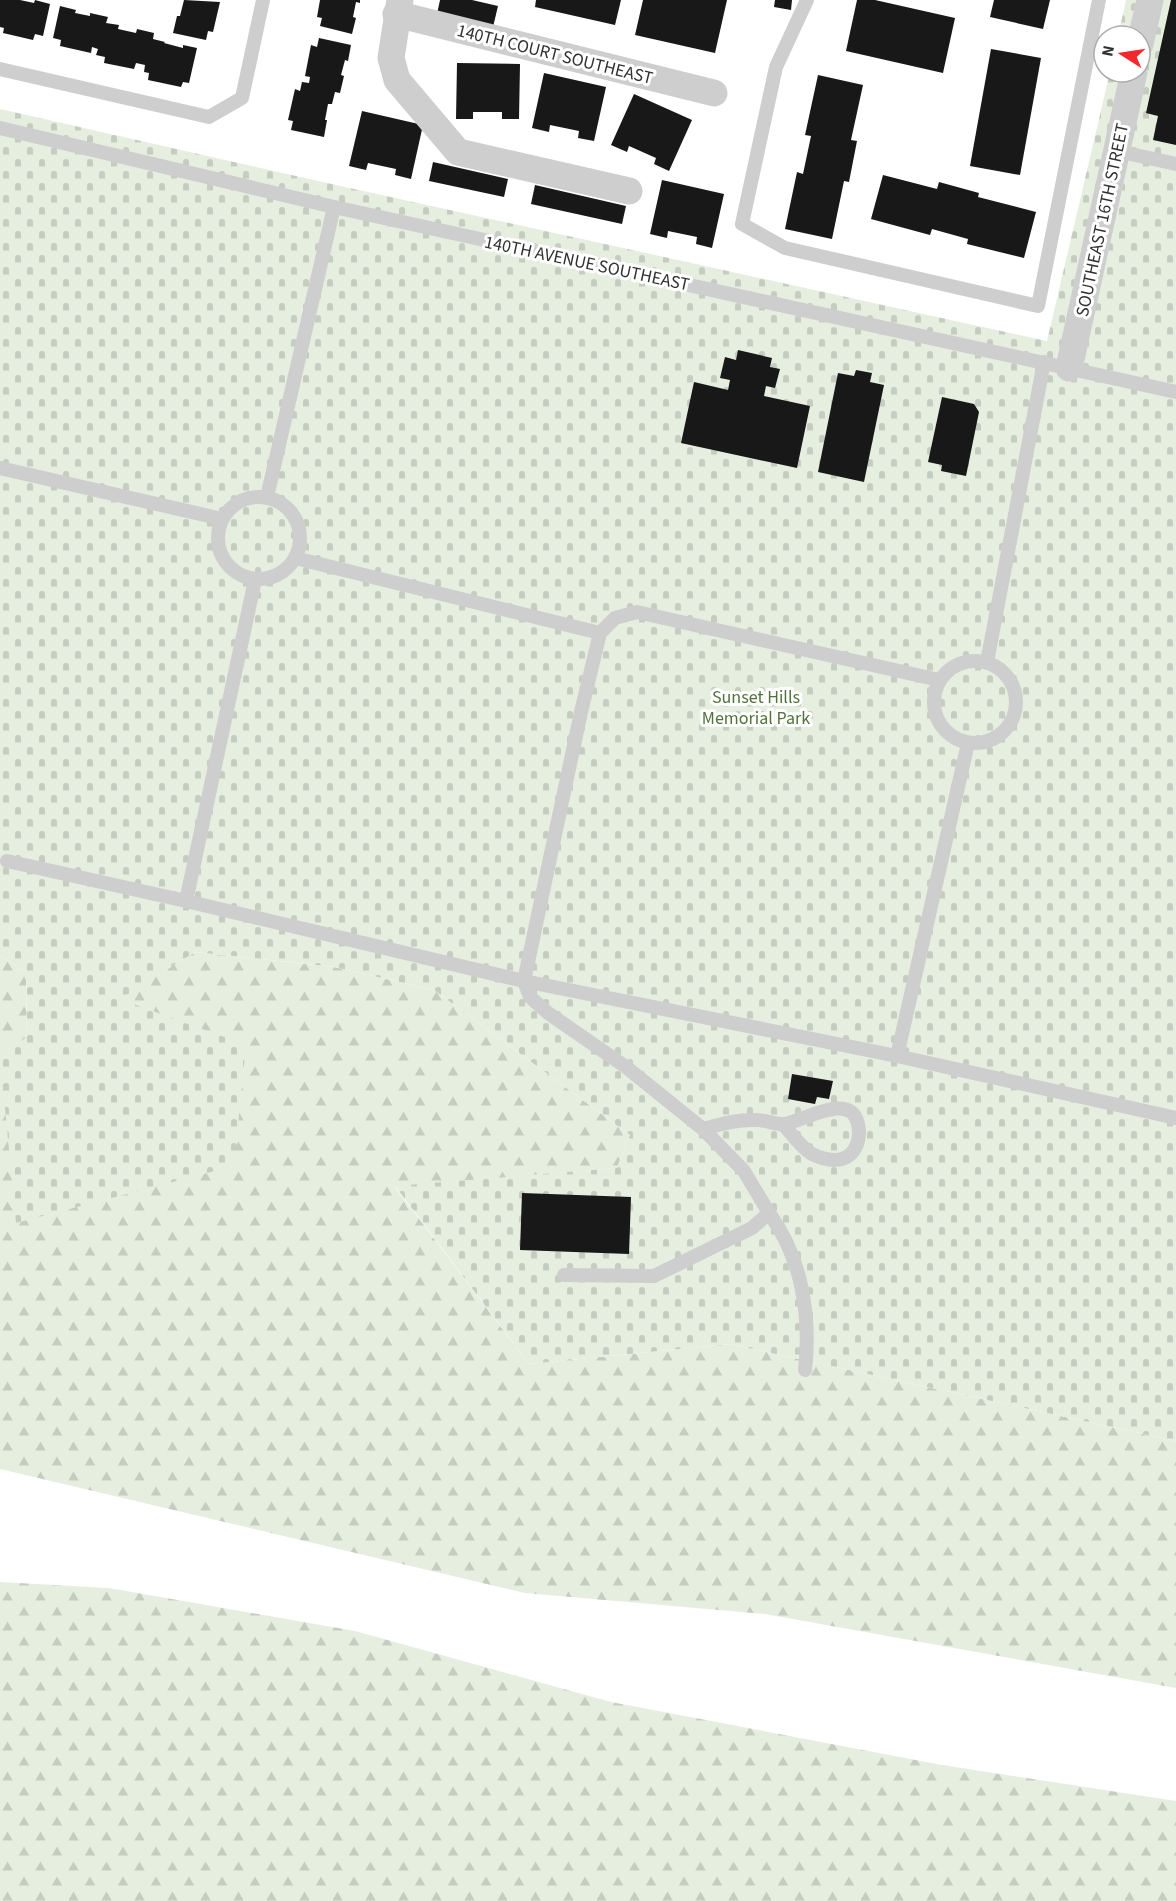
<svg xmlns="http://www.w3.org/2000/svg" width="1176" height="1901" viewBox="0 0 1176 1901" font-family="'Source Sans 3',sans-serif">
<defs>
<pattern id="forest-firs" width="22" height="20" patternUnits="userSpaceOnUse" patternTransform="scale(1.5)"><rect width="22" height="20" fill="#e6efdf"/><path d="M5 1l3.5 6h-7zM16 11l3.5 6h-7z" fill="#c6cdc0"/></pattern>
<pattern id="cemetery-stones" width="16" height="16" patternUnits="userSpaceOnUse" patternTransform="scale(1.5)"><rect width="16" height="16" fill="#e6efdf"/><path d="M2 7V4a2 2 0 0 1 4 0v3zM10 15v-3a2 2 0 0 1 4 0v3z" fill="#c6cdc0"/></pattern>
</defs>
<rect width="100%" height="100%" fill="#fff"/>
<!-- forest -->
<g fill="url(#forest-firs)">
<polygon points="195,952 334,967 434,990 630,1135 617,1168 395,1187 529,1364 730,1344 1176,1441 1176,1688 765,1614 525,1593 0,1469 0,956 26,972 27,1037 119,999"/>
<polygon points="0,1582 109,1588 355,1631 611,1702 942,1765 1176,1801 1176,1901 0,1901"/>
</g>
<!-- cemetery -->
<polygon fill="url(#cemetery-stones)" points="1126,0 1176,0 1176,1441 730,1344 529,1364 395,1186 617,1168 630,1135 434,990 334,967 195,952 120,999 246,1045 234,1166 16,1223 0,1055 27,1037 26,972 0,956 0,109 336,185 1047,341 1110,72 1140,72 1140,36 1118,36"/>
<!-- building -->
<g fill="#181818">
<polygon points="0,0 20,0 34,3 35,0 50,4 43,36 35,34 33,40 3,33 4,28 0,27"/>
<polygon points="184,0 220,2 213,32 208,31 206,40 173,33 177,16 180,16"/>
<polygon points="320,0 360,0 360,3 356,2 353,17 356,18 352,34 320,26 322,18 317,17"/>
<polygon points="440,0 472,0 498,6 493,27 437,14"/>
<polygon points="536,0 621,0 615,25 535,7"/>
<polygon points="643,0 727,0 715,53 635,35"/>
<polygon points="775,0 792,0 791,10 774,7"/>
<polygon points="857,0 875,0 955,18 943,73 846,51"/>
<polygon points="994,0 1050,0 1043,29 990,17"/>
<polygon points="1171,0 1176,0 1176,145 1153,140 1158,116 1146,113"/>
<polygon points="60,6 76,10 75,13 90,16 90,13 108,17 106,23 119,25 118,29 136,33 137,29 154,33 153,39 165,42 164,43 183,48 183,45 197,48 189,83 183,82 181,87 148,80 149,73 144,72 145,65 136,63 134,69 104,63 105,57 96,55 98,49 92,47 91,53 60,46 61,40 53,38"/>
<polygon points="319,38 351,45 348,61 345,60 341,75 344,76 340,93 335,92 332,104 328,104 325,120 327,120 324,137 291,130 293,121 288,120 295,89 300,91 302,82 309,83 310,77 305,76 311,45 317,47"/>
<polygon points="991,49 1041,58 1020,175 970,166"/>
<polygon points="457,63 520,64 519,119 502,119 502,112 473,112 473,119 456,119"/>
<polygon points="544,73 606,87 594,141 578,138 579,131 550,125 549,132 532,128"/>
<polygon points="818,75 863,85 851,140 857,141 849,182 844,181 832,239 785,229 797,172 803,174 811,136 805,135"/>
<polygon points="634,94 692,120 669,171 654,164 656,158 629,146 627,152 611,145"/>
<polygon points="362,111 423,125 411,179 395,175 396,169 368,163 366,170 349,166"/>
<polygon points="433,162 508,179 504,197 429,181"/>
<polygon points="883,175 937,189 939,182 979,193 978,197 1036,212 1024,258 967,244 968,239 932,229 930,235 871,219"/>
<polygon points="662,180 724,194 712,248 696,244 697,237 668,231 667,238 650,234"/>
<polygon points="535,185 626,206 622,224 531,204"/>
<polygon points="738,350 772,358 770,367 780,369 775,388 766,386 764,396 810,406 797,468 681,443 694,382 728,390 730,380 720,378 725,357 736,360"/>
<polygon points="856,370 872,373 870,382 884,385 864,482 818,472 838,373 854,376"/>
<polygon points="942,397 974,404 979,412 966,476 941,471 942,465 928,462"/>
<polygon points="792,1074 833,1081 829,1099 817,1097 815,1104 788,1099"/>
<polygon points="522,1193 631,1197 629,1254 520,1250"/>
</g>
<g fill="none" stroke-linecap="round" stroke-linejoin="round">
<!-- lane -->
<g stroke="#cecece" stroke-width="14">
<polyline points="807,0 776,67 742,224 785,248 1038,306 1099,0"/>
<polyline points="0,69 209,117 242,98 263,0"/>
<polyline points="0,128 334,207 1176,392"/>
<polyline points="1117,151 1176,164"/>
<polyline points="0,468 222,519"/>
<circle cx="259" cy="538" r="41"/>
<polyline points="267,497 334,207"/>
<polyline points="295,558 600,633"/>
<circle cx="975" cy="702" r="41"/>
<polyline points="987,662 1044,362"/>
<polyline points="968,743 897,1056 1176,1118"/>
<polyline points="7,861 186,901 524,981 897,1056"/>
<polyline points="186,901 255,580"/>
<path d="M 703,1129 C 721,1124 738,1119 757,1120 C 766,1120 776,1125 784,1124 C 803,1122 850,1090 858,1124 C 860,1132 859,1143 854,1150 C 845,1164 826,1161 812,1154 C 801,1148 792,1134 783,1124"/>
<path d="M 769,1213 C 802,1258 811,1316 805,1370"/>
<polyline points="564,1275 654,1276 752,1228 769,1213 744,1171 703,1129 626,1067 548,1013 530,997 524,981 581,712 600,633 615,618 637,612 939,680"/>
</g>
<!-- street -->
<g stroke="#cecece" stroke-width="27">
<polyline points="400,0 391,58 397,80 458,152 629,191"/>
<polyline points="396,14 714,93"/>
<polyline points="1140,44 1150,0"/>
<polyline points="1069,368 1134,72"/>
</g>
</g>
<g text-anchor="middle" stroke-width="6" stroke-linejoin="round" paint-order="stroke">
<!-- street labels -->
<g font-size="18" fill="#313131" stroke="#fff">
<text transform="translate(555 54) rotate(14)" y="6">140TH COURT SOUTHEAST</text>
<text transform="translate(1102 220) rotate(-78)" y="6">SOUTHEAST 16TH STREET</text>
<text transform="translate(587 263) rotate(12)" y="6">140TH AVENUE SOUTHEAST</text>
</g>
<!-- park labels -->
<g font-size="18" fill="#51723a" stroke="#fff">
<text x="756" y="703">Sunset Hills<tspan x="756" dy="21">Memorial Park</tspan></text>
</g>
</g>
<!-- north arrow -->
<g transform="translate(1122 54) rotate(282)"><circle r="28" fill="#ffffff" stroke="#adadad" stroke-width="1.5"/>
<path d="M0-4.5L10 22L0 15L-10 22Z" fill="#f3282c"/>
<text y="-9" font-size="16" font-weight="bold" text-anchor="middle" fill="#313131">N</text>
</g>
</svg>
